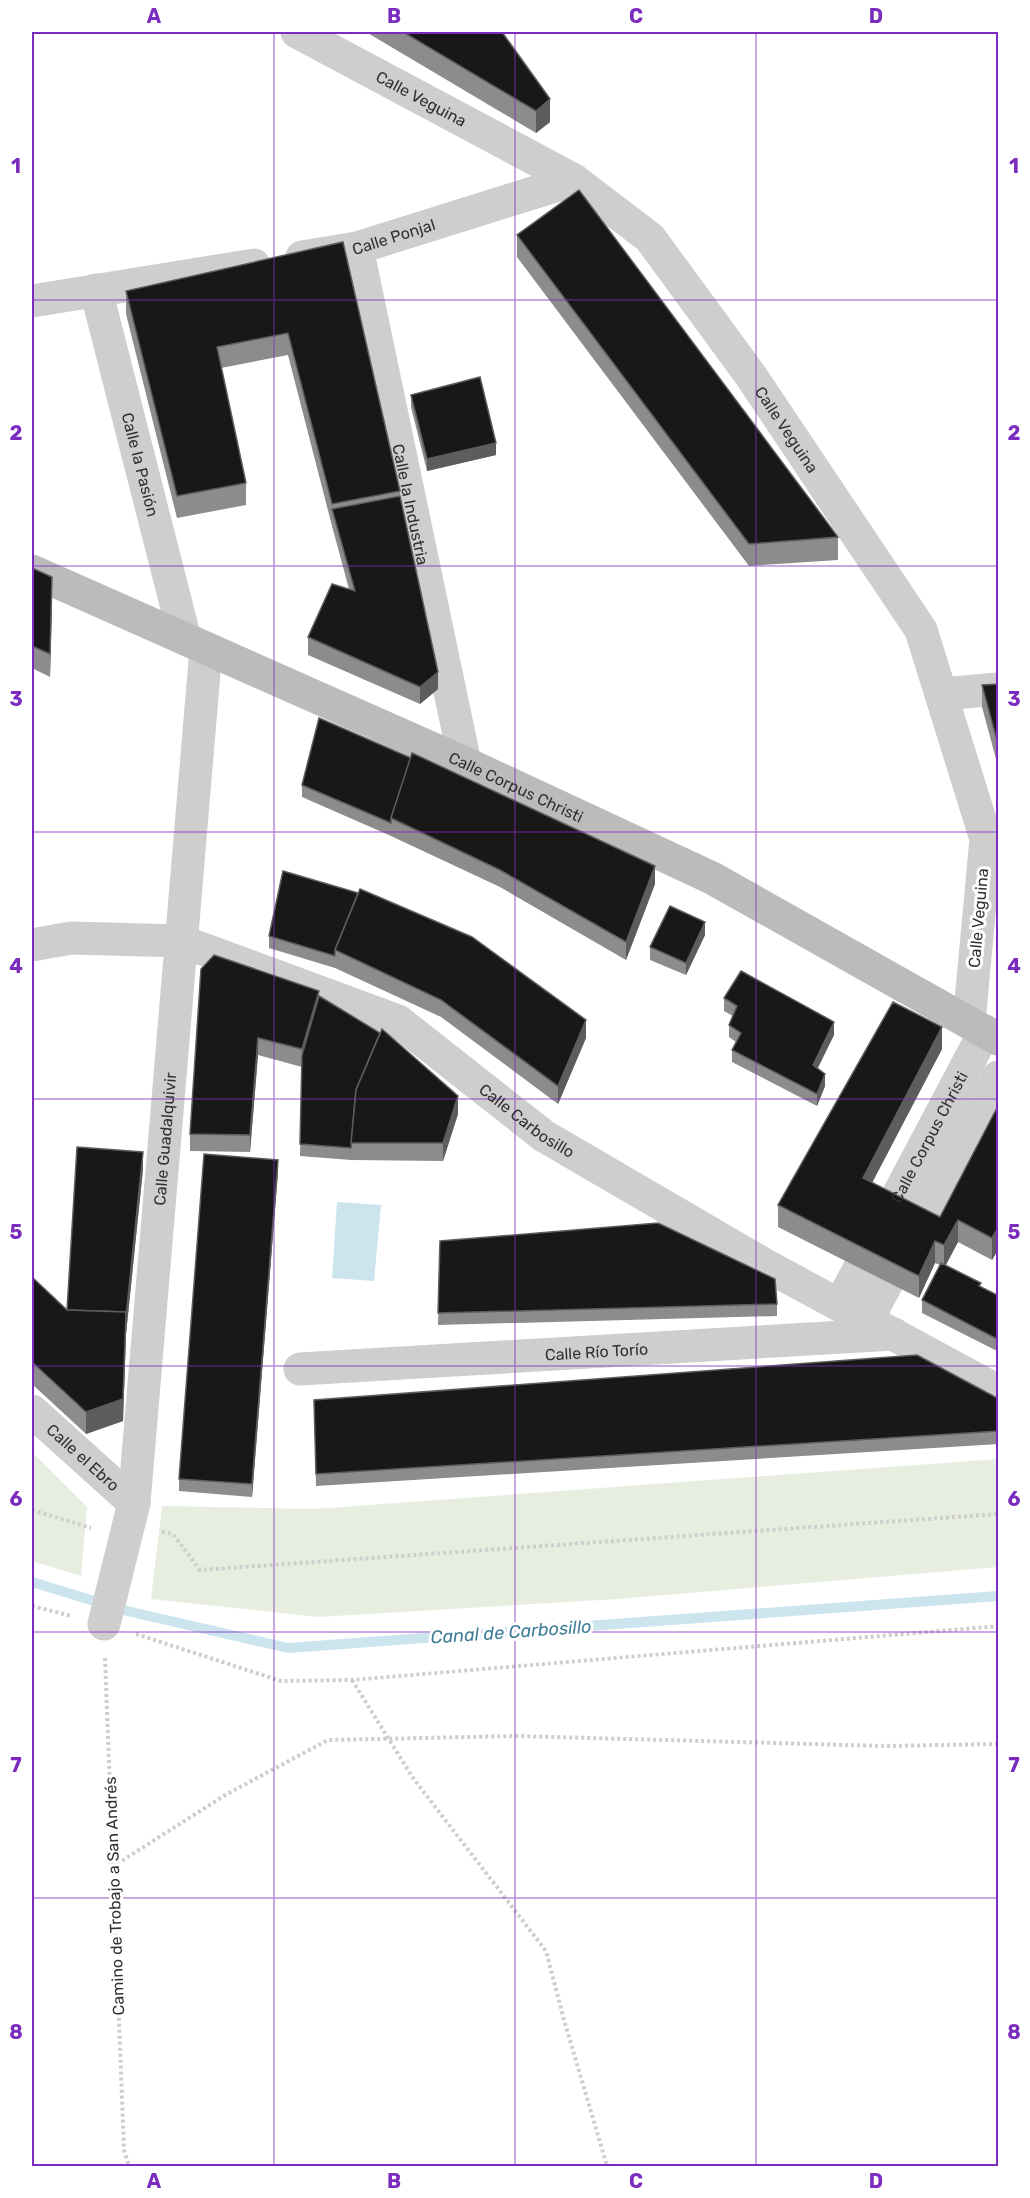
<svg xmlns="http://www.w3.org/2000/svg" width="1030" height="2198" viewBox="0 0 1030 2198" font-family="Rubik,sans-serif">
<rect width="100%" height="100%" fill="#fff"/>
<!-- green -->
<g fill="#e8eedf">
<polygon points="32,1452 87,1507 81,1576 32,1561"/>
<polygon points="998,1459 998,1567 618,1599 318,1617 151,1599 162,1506 314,1509"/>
</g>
<!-- water -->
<polygon fill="#cbe4ed" points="337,1202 381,1205 374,1281 332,1278"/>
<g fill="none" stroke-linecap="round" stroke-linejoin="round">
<!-- stream -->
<polyline stroke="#cbe4ed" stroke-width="10" points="32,1582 127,1611 288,1648 998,1596"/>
<!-- path -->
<g stroke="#cecece" stroke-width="4" stroke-dasharray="3 3" stroke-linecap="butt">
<polyline points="32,1510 91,1528"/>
<polyline points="162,1532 173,1534 200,1570 998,1514"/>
<polyline points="32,1606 72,1616"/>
<polyline points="136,1634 281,1681 352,1680 998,1626"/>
<polyline points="105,1658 124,2150 129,2166"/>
<polyline points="352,1680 413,1778 546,1951 564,2020 607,2166"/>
<polyline points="112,1867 227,1794 328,1740 517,1736 886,1746 998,1744"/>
</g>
<!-- minor -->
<g stroke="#cecece" stroke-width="33">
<path id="s1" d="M 297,32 L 574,180 L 650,238 L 751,376 L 921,630 L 986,839 L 969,1022"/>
<path id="s2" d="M 357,248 L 465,763"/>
<path id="s3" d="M 302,257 L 357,248 L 574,180"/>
<path id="s4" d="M 96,290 L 185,639"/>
<polyline points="32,301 254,265"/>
<polyline points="941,694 998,689"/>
<path id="s5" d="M 32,945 L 71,938 L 181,941 L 398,1021 L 544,1136 L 767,1266 L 998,1391"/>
<path id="s6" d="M 840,1305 L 985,1031"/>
<polyline points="867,1320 998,1077"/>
<path id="s7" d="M 300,1369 L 894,1334"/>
<path id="s8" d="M 32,1411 L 134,1503"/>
<path id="s9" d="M 104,1624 L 134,1503 L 206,649"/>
</g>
<!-- secondary -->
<path stroke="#bbb" stroke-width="33" id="s10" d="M 32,571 L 465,763 L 712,878 L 998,1039"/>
</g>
<!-- wall -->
<g fill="#8c8c8c">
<polygon points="366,32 502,32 550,122 536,133"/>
<polygon points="517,235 838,537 838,560 749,566 517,257"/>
<polygon points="343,242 400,491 400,496 438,689 420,704 308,655 308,637 349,589 332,526 288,355 221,368 246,483 246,505 177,518 126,314 126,291"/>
<polygon points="411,395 496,455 427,471 411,407"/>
<polygon points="32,568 52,599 50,677 32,668"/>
<polygon points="999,684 999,770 982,707 982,685"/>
<polygon points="302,785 655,884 626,960 500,887 391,836 302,797"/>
<polygon points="283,871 586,1038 558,1104 441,1017 335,968 269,948 269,936"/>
<polygon points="705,935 686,975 650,960 650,947"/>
<polygon points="201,969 319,996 458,1114 443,1161 351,1160 300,1156 302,1067 258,1055 250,1152 190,1151 190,1134"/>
<polygon points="724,998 834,1035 818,1068 825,1086 817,1106 732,1062 732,1050 736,1042 729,1037 729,1025 733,1016 724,1011"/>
<polygon points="942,1049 872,1183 940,1217 999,1104 999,1248 992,1260 958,1242 946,1265 981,1287 999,1296 999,1352 922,1313 922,1300 940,1265 935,1263 919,1298 778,1227 778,1205"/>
<polygon points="143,1169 126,1334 123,1421 86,1434 32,1384 32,1277 67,1310"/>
<polygon points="278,1172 252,1497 179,1491 179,1479"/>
<polygon points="440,1241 777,1304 777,1316 438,1325"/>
<polygon points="999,1399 999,1444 316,1486 314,1400"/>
</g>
<!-- shaded-wall -->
<g fill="#5d5d5d">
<polygon points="550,99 550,122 536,133 536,111"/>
<polygon points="496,443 496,455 427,471 427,459"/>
<polygon points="52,577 52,599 50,677 50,654"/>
<polygon points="438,672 438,689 420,704 420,687"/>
<polygon points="655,866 655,884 626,960 626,942"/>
<polygon points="705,922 705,935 686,975 686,963"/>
<polygon points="319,991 319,1008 302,1067 302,1049"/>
<polygon points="586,1020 586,1038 558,1104 558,1086"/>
<polygon points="834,1022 834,1035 813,1077 813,1065"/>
<polygon points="942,1027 942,1049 863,1200 863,1178"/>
<polygon points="258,1038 258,1055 250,1152 250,1135"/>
<polygon points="825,1074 825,1086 817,1106 817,1094"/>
<polygon points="458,1096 458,1114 443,1161 443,1143"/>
<polygon points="143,1152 143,1169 126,1334 123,1421 86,1434 86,1412"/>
<polygon points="278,1160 278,1172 252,1497 252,1484"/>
<polygon points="958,1220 958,1242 944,1268 944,1245"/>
<polygon points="999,1226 999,1248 992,1260 992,1238"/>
<polygon points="935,1241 935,1263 919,1298 919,1276"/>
</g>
<!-- building -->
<g fill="#181818" stroke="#5d5d5d" stroke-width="1.5">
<polygon points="403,32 502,32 550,99 536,111"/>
<polygon points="579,190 838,537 749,544 517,235"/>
<polygon points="343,242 400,491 332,504 288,333 217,347 246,483 177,496 126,291"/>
<polygon points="480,377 496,443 427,459 411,395"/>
<polygon points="400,496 438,672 420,687 308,637 332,584 355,591 332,509"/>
<polygon points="32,568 52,577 50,654 32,646"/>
<polygon points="999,684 999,748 982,685"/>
<polygon points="319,718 411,758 391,818 391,823 302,785"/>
<polygon points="412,753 655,866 626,942 500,870 391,818"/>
<polygon points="283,871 358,893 335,950 335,956 269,936"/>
<polygon points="360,889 472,937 586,1020 558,1086 441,1000 335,950"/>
<polygon points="670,906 705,922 686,963 650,947"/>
<polygon points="214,955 319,991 302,1049 258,1038 250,1135 190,1134 201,969"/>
<polygon points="741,971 834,1022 813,1065 825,1074 817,1094 732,1050 741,1033 729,1025 737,1006 724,998"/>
<polygon points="319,996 380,1033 356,1090 351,1148 300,1144 302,1055"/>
<polygon points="893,1002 942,1027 863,1178 940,1217 999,1104 999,1226 992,1238 958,1220 944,1245 935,1241 919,1276 778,1205"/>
<polygon points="382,1029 458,1096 443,1143 351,1143 356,1090"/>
<polygon points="77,1147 143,1152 126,1317 126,1312 67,1310"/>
<polygon points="204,1154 278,1160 252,1484 179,1479"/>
<polygon points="658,1223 775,1279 777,1304 438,1313 440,1241"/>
<polygon points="941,1263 981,1283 979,1286 999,1296 999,1340 922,1300"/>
<polygon points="32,1277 67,1310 126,1312 123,1399 86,1412 32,1362"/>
<polygon points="917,1355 999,1399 999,1431 316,1474 314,1400"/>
</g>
<!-- grid -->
<path fill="none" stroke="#7b2cbf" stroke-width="1.5" stroke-opacity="0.55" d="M 274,32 L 274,2166M 515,32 L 515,2166M 756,32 L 756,2166M 32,300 L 998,300M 32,566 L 998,566M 32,832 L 998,832M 32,1099 L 998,1099M 32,1366 L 998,1366M 32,1632 L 998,1632M 32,1898 L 998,1898"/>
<g text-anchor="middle" stroke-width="6" stroke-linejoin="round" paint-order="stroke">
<!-- street labels -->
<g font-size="16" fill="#313131" stroke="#fff">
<text dy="6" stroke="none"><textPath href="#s1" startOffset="141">Calle Veguina</textPath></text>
<text dy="6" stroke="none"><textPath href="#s3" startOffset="94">Calle Ponjal</textPath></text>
<text dy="6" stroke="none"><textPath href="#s1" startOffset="645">Calle Veguina</textPath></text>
<text dy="6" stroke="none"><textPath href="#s4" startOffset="180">Calle la Pasión</textPath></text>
<text dy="6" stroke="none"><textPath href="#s2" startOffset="262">Calle la Industria</textPath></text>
<text dy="6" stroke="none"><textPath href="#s10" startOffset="530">Calle Corpus Christi</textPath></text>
<text transform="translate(978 918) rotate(-85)" y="6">Calle Veguina</text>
<text dy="6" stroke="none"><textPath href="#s5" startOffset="544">Calle Carbosillo</textPath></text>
<text dy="6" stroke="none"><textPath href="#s6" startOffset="190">Calle Corpus Christi</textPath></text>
<text dy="6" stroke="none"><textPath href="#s9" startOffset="490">Calle Guadalquivir</textPath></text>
<text dy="6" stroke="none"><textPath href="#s7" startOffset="297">Calle Río Torío</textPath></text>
<text dy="6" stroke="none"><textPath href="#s8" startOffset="69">Calle el Ebro</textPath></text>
<text transform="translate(114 1896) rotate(-92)" y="6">Camino de Trobajo a San Andrés</text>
</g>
<!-- water labels -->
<g font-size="18" font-style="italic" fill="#3d7d95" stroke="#fff">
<text transform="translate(511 1632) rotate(-4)" y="6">Canal de Carbosillo</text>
</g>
</g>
<!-- border -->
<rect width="1030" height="2198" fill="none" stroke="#ffffff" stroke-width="66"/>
<rect x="33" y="33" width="964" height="2132" fill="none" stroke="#7b2cbf" stroke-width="2"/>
<g font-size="20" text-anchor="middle" font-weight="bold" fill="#7b2cbf">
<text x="154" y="23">A</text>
<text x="394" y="23">B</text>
<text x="636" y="23">C</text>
<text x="876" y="23">D</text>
<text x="16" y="173">1</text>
<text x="1014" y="173">1</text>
<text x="16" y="440">2</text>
<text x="1014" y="440">2</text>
<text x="16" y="706">3</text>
<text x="1014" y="706">3</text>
<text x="16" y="973">4</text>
<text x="1014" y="973">4</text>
<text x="16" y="1239">5</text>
<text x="1014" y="1239">5</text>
<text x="16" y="1506">6</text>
<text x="1014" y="1506">6</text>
<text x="16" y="1772">7</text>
<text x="1014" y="1772">7</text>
<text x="16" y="2039">8</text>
<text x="1014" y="2039">8</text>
<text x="154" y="2188">A</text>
<text x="394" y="2188">B</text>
<text x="636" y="2188">C</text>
<text x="876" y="2188">D</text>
</g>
</svg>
